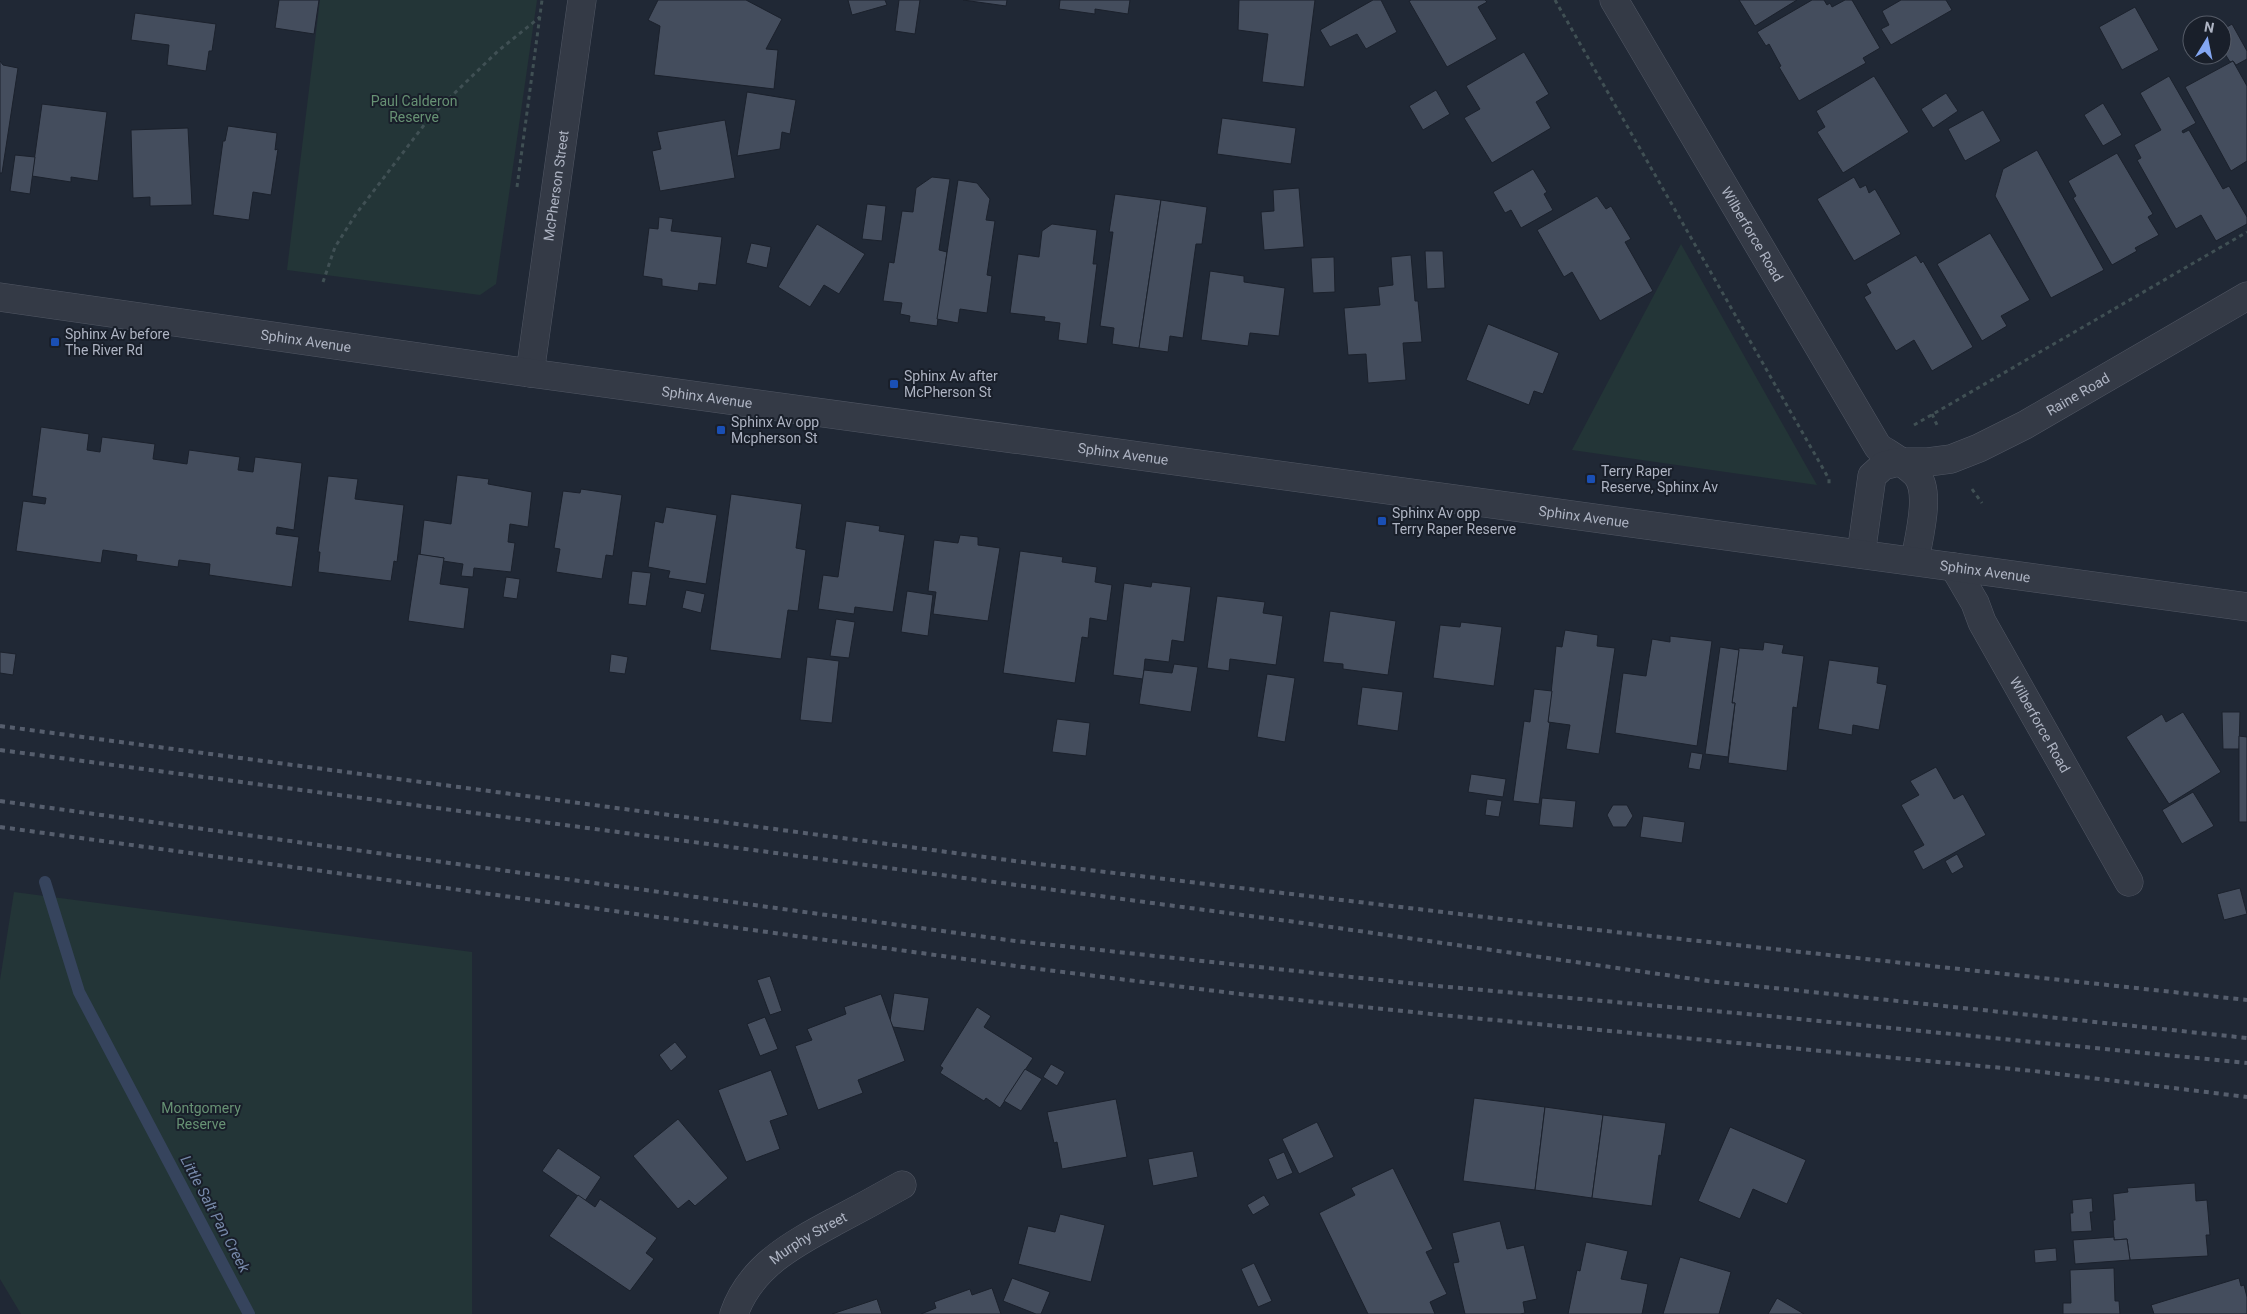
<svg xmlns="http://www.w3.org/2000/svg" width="2247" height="1314" viewBox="0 0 2247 1314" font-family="Roboto,sans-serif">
<rect width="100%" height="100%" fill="#202835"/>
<!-- green -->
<g fill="#233537">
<polygon points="320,0 537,0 496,284 480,295 287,270"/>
<polygon points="1681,244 1817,485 1572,450"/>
<polygon points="14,892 472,952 472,1314 21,1314 0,1279 0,980"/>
</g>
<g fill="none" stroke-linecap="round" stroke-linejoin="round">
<!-- stream -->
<polyline stroke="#36445d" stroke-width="12" points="45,882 79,992 249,1314"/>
</g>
<!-- building -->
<g fill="#444d5d" stroke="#1b212c">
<polygon points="279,0 319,0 314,34 275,28"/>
<polygon points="658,0 746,0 782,19 766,49 778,50 774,89 654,75 660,26 648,20"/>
<polygon points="848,0 885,0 887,5 852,15"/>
<polygon points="899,0 920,0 915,34 895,31"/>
<polygon points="963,0 1007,0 1006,6"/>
<polygon points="1060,0 1130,0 1128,14 1095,9 1095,14 1059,9"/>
<polygon points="1239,0 1315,0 1304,87 1262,82 1268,34 1238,30"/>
<polygon points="1373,0 1381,0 1397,32 1366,49 1357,34 1330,47 1320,30"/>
<polygon points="1411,0 1485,0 1487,2 1478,7 1497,39 1447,67 1409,1"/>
<polygon points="1739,0 1797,0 1755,26"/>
<polygon points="1812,0 1824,0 1827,5 1830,3 1832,7 1845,0 1852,0 1880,48 1863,58 1866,63 1799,101 1779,67 1781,66 1769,44 1766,46 1757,32"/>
<polygon points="1901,0 1946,0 1952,10 1891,45 1881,29 1889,25 1882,11"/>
<polygon points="2135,7 2159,50 2122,70 2099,27"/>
<polygon points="135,13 216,24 212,51 209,51 206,71 167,65 169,45 131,40"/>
<polygon points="2232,24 2247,51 2247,59 2236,65 2233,61 2230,62 2222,49 2222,30"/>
<polygon points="1524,52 1549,94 1536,102 1551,128 1492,163 1464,118 1480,109 1466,86"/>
<polygon points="0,61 3,65 18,68 2,173 0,173"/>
<polygon points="2233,61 2247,86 2247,161 2231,171 2185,87"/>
<polygon points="1874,76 1909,132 1843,173 1817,132 1825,127 1816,111"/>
<polygon points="2169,76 2196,123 2182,131 2183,133 2189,130 2223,189 2229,186 2247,217 2247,224 2216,241 2201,215 2176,229 2137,160 2141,158 2134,145 2161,130 2140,93"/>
<polygon points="1436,90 1450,114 1423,130 1409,106"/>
<polygon points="747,92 796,100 790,134 782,132 780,149 737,156"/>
<polygon points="1946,93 1958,111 1933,128 1921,109"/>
<polygon points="2103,103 2122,135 2103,146 2084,115"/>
<polygon points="42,104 107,112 98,181 71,177 71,182 32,176"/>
<polygon points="1983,110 2001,141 1965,161 1948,129"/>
<polygon points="1222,118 1296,128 1291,164 1217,154"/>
<polygon points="725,120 735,178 660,191 652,151 661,149 657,132"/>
<polygon points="228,126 277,133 275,150 278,149 271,195 253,192 249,220 213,215 223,141 225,141"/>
<polygon points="188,128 192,205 150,206 150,197 133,198 131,130"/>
<polygon points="2037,150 2104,270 2051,298 1995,196 2003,169"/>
<polygon points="2117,153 2153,214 2148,217 2159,235 2135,248 2137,251 2112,265 2073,198 2076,196 2068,181"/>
<polygon points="15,155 35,157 30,194 10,191"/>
<polygon points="1533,169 1547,192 1544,194 1553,210 1521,228 1511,210 1505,213 1493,192"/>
<polygon points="932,177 950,179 939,250 947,252 937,326 909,322 910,316 900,314 902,303 883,301 889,262 894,263 902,211 913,212 916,188"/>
<polygon points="1854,177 1860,188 1866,185 1869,193 1875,189 1901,234 1854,261 1817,199"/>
<polygon points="958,180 977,183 990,199 986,220 995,221 987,275 992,276 987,313 960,309 958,323 937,319"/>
<polygon points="1299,188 1304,247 1264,250 1261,212 1274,211 1273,190"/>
<polygon points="1115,194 1161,200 1139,348 1112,344 1114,328 1100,326 1113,232 1109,232"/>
<polygon points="1597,196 1606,209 1611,206 1631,239 1625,242 1653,291 1600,321 1572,272 1564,277 1537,230"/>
<polygon points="1161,200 1207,207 1202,244 1196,244 1183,338 1170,336 1168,352 1139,348"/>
<polygon points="867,204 886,206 882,241 862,239"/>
<polygon points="659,217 673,219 671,231 722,237 716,285 699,283 698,291 662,286 662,279 643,276 649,228 658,229"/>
<polygon points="817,224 865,254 839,294 824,285 810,307 778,287"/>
<polygon points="1052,224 1097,230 1093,264 1097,264 1087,344 1058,340 1060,323 1044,321 1045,317 1010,313 1018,254 1039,257 1042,231"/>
<polygon points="1990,233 2030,300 2001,316 2007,326 1982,341 1937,264"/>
<polygon points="751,243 771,247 767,268 746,263"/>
<polygon points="1425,251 1443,251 1445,288 1427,289"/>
<polygon points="1411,255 1415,301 1418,301 1422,342 1403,343 1406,380 1368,383 1366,354 1348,355 1344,308 1380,305 1378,287 1393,285 1391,257"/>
<polygon points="1916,255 1921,263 1923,261 1973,347 1932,371 1914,340 1896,351 1864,297 1871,293 1866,284"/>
<polygon points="1334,257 1335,292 1313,293 1311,258"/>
<polygon points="1210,271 1244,276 1244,282 1285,288 1279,336 1250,333 1248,346 1201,340"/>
<polygon points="1488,324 1559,353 1543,394 1534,391 1529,405 1466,380"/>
<polygon points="41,427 89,434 87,450 100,452 102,437 155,444 153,459 187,464 189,450 240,457 238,470 253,472 255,457 302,463 294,530 277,527 276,534 299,537 292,587 209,575 210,564 179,560 178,567 136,561 137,555 103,550 101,563 16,551 23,501 45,504 46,498 32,496"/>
<polygon points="457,475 489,479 488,484 532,492 528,527 510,524 508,542 515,543 511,572 474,568 473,577 461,576 463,564 443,561 444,558 420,555 424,520 451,524"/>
<polygon points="328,476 358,479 355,499 404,505 397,562 394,561 391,581 318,572 320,552 318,552"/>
<polygon points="581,489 622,495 613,556 606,555 602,579 556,572 560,549 554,548 563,491 580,493"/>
<polygon points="731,494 802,504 796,548 806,550 798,611 788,610 781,659 710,650"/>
<polygon points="666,507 717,515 706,584 668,578 670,571 648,567 655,521 663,523"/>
<polygon points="846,521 880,526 879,531 905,535 893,612 855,607 854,614 818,609 823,575 838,577"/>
<polygon points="960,535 978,537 978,545 1000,548 988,621 933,614 936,592 928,591 934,540 958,543"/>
<polygon points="1020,551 1063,557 1062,562 1097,567 1095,582 1112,585 1107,621 1090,618 1088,638 1082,637 1075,683 1003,673"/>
<polygon points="418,554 444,558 440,584 469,588 464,629 408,621"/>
<polygon points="632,571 651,573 646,606 628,604"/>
<polygon points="506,577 520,579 517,599 503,597"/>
<polygon points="1152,582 1191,587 1184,642 1172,640 1169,662 1145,659 1143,679 1113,675 1124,583 1151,587"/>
<polygon points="686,590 705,594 701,613 682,608"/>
<polygon points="907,591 933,595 928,636 901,632"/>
<polygon points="1217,596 1265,602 1263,613 1283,616 1276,665 1230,659 1229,671 1207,668"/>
<polygon points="1330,611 1396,621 1388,675 1343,669 1343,664 1323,662"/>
<polygon points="836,619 855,622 849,658 830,656"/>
<polygon points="1461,622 1502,627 1494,686 1433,678 1440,625 1460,627"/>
<polygon points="1565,630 1598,635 1597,646 1615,648 1599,754 1566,749 1570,725 1548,722 1556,646 1562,647"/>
<polygon points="1670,636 1712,641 1697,746 1615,733 1623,673 1646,676 1652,639 1670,642"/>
<polygon points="1764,642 1784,645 1782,653 1804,656 1797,708 1793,707 1787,771 1728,763 1735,703 1732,703 1739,648 1763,650"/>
<polygon points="1720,647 1739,650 1732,703 1735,703 1728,757 1705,754"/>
<polygon points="0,652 16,654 13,675 0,673"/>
<polygon points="611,654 628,657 625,674 609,672"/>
<polygon points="807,657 839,661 832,723 800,720"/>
<polygon points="1829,660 1879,667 1877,683 1887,685 1879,730 1853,725 1852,735 1818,729"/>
<polygon points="1174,664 1198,667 1191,712 1139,704 1144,670 1172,673"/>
<polygon points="1267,674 1295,678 1285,742 1257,737"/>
<polygon points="1362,687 1403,692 1398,731 1357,725"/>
<polygon points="1534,689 1552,691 1548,722 1550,723 1539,804 1513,801 1524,721 1530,722"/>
<polygon points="2183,712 2221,772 2169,804 2126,737 2162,714 2166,722"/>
<polygon points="2222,712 2240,712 2239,749 2223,749"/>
<polygon points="1057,719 1090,723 1086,756 1052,752"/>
<polygon points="2239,736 2247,737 2247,822 2239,822"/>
<polygon points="1691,752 1703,754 1700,770 1688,768"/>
<polygon points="1936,767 1954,799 1963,794 1986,835 1923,870 1913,851 1924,845 1901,805 1919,795 1910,781"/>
<polygon points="1471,774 1506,779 1503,797 1468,792"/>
<polygon points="2193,792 2214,826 2182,844 2162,810"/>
<polygon points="1542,798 1576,801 1573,828 1539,825"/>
<polygon points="1487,799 1502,801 1499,817 1485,815"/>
<polygon points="1613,805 1627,805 1633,816 1626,827 1613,827 1607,815"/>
<polygon points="1643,816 1685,822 1682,843 1640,837"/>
<polygon points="1957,854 1964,867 1952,874 1945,861"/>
<polygon points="2240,888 2247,914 2224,920 2217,894"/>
<polygon points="770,976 782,1011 770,1015 757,980"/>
<polygon points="894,993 929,998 924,1031 893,1027 890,1021"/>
<polygon points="881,994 905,1061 858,1080 863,1093 818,1110 795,1046 812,1040 807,1029 846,1014 844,1007"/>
<polygon points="977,1007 991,1016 984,1027 1033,1058 1000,1108 986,1098 984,1101 940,1073 943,1068 940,1066"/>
<polygon points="765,1017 778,1049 760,1056 747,1024"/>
<polygon points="675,1042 687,1057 671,1071 659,1055"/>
<polygon points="1051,1064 1065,1072 1057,1086 1043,1077"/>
<polygon points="1025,1069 1042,1079 1021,1111 1004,1101"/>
<polygon points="771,1070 788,1115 770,1121 780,1149 746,1162 718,1090"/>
<polygon points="1474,1098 1545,1107 1535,1190 1463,1181"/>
<polygon points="1116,1099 1127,1157 1062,1169 1057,1142 1054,1143 1047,1112"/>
<polygon points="1545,1107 1603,1115 1592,1198 1535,1190"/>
<polygon points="1603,1115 1666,1123 1661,1156 1659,1155 1652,1206 1592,1198"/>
<polygon points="678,1119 728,1178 695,1206 689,1200 678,1209 633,1156"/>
<polygon points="1317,1122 1334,1157 1299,1174 1282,1139"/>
<polygon points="1730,1127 1806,1160 1787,1204 1753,1189 1740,1219 1698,1201"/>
<polygon points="558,1148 601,1177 585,1201 542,1171"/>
<polygon points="1193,1151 1198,1177 1153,1186 1148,1159"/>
<polygon points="1284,1152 1293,1173 1277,1180 1268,1159"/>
<polygon points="1393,1168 1433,1249 1426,1252 1447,1294 1430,1302 1435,1314 1368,1314 1319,1213 1355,1195 1351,1188"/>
<polygon points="2195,1183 2196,1201 2207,1200 2210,1235 2206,1235 2208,1256 2130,1260 2127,1239 2114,1240 2113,1220 2115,1220 2113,1194 2128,1192 2127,1188"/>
<polygon points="578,1195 595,1207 600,1199 657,1238 646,1253 654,1259 630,1291 549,1236"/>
<polygon points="1264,1195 1270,1205 1253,1215 1247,1205"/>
<polygon points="2092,1198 2093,1212 2090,1212 2092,1231 2071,1232 2070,1213 2073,1213 2072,1200"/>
<polygon points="1060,1214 1105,1225 1091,1282 1018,1264 1028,1226 1055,1232"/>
<polygon points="1500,1221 1507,1249 1524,1245 1537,1299 1523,1302 1525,1313 1520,1314 1465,1314 1453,1263 1459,1262 1452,1233"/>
<polygon points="2114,1237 2114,1240 2127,1239 2130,1260 2075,1264 2073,1240"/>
<polygon points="1586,1242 1628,1251 1621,1279 1648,1284 1642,1314 1568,1314 1577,1270 1580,1271"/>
<polygon points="2056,1248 2057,1261 2035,1263 2034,1250"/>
<polygon points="1680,1257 1731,1272 1719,1314 1663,1314"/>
<polygon points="1254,1263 1272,1301 1258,1307 1241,1269"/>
<polygon points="2114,1268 2115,1301 2119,1301 2120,1314 2063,1314 2063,1303 2071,1303 2070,1270"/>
<polygon points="1012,1278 1050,1292 1041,1314 1036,1314 1003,1301"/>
<polygon points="2239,1278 2241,1286 2244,1285 2247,1297 2247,1314 2154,1314 2151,1305"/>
<polygon points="992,1288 1001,1314 921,1314 936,1308 934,1302 970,1289 972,1295"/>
<polygon points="1777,1298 1804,1314 1768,1314"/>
<polygon points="877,1299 882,1314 832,1314"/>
</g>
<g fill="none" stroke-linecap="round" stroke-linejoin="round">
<defs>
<g id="minor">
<path id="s1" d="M 1614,0 L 1878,447 C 1890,455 1905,463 1916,474 C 1932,492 1918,539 1915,561"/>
<path id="s2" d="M 530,373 L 582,0"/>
<path id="s3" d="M 1861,554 L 1872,476 L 1883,466 L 1898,462 L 1928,462 L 1951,459 L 1979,448 L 2025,425 L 2247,296"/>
<path id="s4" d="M 1954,567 L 1975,603 L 1982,622 L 2129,882"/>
<path id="s5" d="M 734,1314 C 750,1267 793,1244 834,1222 C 857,1210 879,1198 902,1185"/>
</g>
<g id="tertiary">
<path id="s6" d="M 0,297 L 530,373 L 2247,607"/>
</g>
</defs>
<!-- minor casing -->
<use href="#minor" stroke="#515764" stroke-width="29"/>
<!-- tertiary casing -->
<use href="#tertiary" stroke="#515764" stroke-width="29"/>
<!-- path -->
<g stroke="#405054" stroke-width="3" stroke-dasharray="4 4" stroke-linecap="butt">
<polyline points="1555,0 1829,479 1829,487"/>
<polyline points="517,187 542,0"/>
<polyline points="323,282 335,247 356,214 431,116 498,51 540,17"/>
<polyline points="1932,414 1937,425"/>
<polyline points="1914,425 2247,232"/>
<polyline points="1972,489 1982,503"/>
</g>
<!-- minor -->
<use href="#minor" stroke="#343a46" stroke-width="28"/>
<!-- tertiary -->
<use href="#tertiary" stroke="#343a46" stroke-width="28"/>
<!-- rail -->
<g stroke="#565e6d" stroke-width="4" stroke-dasharray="5 5" stroke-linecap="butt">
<polyline points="0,726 1030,863 1569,927 2247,1000"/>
<polyline points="0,750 1303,923 1708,981 2247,1038"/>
<polyline points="0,801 1015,941 1427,985 1769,1016 2247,1063"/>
<polyline points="0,827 1023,967 1240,994 1441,1015 2034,1071 2247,1097"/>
</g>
</g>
<!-- markers -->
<g fill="#1a4fb4" stroke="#191f2a" stroke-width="2">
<rect x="50" y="337" width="10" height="10" rx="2.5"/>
<rect x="889" y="379" width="10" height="10" rx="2.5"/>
<rect x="716" y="425" width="10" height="10" rx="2.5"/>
<rect x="1586" y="474" width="10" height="10" rx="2.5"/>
<rect x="1377" y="516" width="10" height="10" rx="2.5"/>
</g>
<g text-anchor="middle" stroke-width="4" stroke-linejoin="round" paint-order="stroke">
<!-- park labels -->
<g font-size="14" fill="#679274" stroke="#191f2a">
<text x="414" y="106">Paul Calderon<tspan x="414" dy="16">Reserve</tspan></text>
<text x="201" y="1113">Montgomery<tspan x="201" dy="16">Reserve</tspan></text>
</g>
<!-- street labels -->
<g font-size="14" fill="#aeb4c3" stroke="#191f2a">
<text dy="5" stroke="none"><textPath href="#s2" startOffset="189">McPherson Street</textPath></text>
<text dy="5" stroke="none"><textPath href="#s1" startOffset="272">Wilberforce Road</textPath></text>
<text dy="5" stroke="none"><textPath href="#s6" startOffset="309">Sphinx Avenue</textPath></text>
<text dy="5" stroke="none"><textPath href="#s3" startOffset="305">Raine Road</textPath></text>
<text dy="5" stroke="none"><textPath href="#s6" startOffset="714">Sphinx Avenue</textPath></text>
<text dy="5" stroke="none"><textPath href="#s6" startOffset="1134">Sphinx Avenue</textPath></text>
<text dy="5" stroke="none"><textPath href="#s6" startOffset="1599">Sphinx Avenue</textPath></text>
<text dy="5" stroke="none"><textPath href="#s6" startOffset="2004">Sphinx Avenue</textPath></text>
<text dy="5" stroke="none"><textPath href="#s4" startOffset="180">Wilberforce Road</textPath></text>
<text dy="5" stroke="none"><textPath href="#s5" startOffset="109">Murphy Street</textPath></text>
</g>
<!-- poi labels -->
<g font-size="14" fill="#aeb4c3" stroke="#191f2a" text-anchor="start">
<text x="65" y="339">Sphinx Av before<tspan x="65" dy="16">The River Rd</tspan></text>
<text x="904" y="381">Sphinx Av after<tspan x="904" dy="16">McPherson St</tspan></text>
<text x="731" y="427">Sphinx Av opp<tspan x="731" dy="16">Mcpherson St</tspan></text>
<text x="1601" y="476">Terry Raper<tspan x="1601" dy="16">Reserve, Sphinx Av</tspan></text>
<text x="1392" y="518">Sphinx Av opp<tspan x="1392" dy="16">Terry Raper Reserve</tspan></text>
</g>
<!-- water labels -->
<g font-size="15" font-style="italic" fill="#7789aa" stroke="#191f2a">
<text transform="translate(215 1214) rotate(62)" y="5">Little Salt Pan Creek</text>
</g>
</g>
<!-- north arrow -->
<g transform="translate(2207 40) rotate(10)"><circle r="24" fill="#191f2a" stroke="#555b67"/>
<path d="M0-4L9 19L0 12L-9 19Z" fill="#84a7f2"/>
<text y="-8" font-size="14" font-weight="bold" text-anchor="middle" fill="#aeb4c3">N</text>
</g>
</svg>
